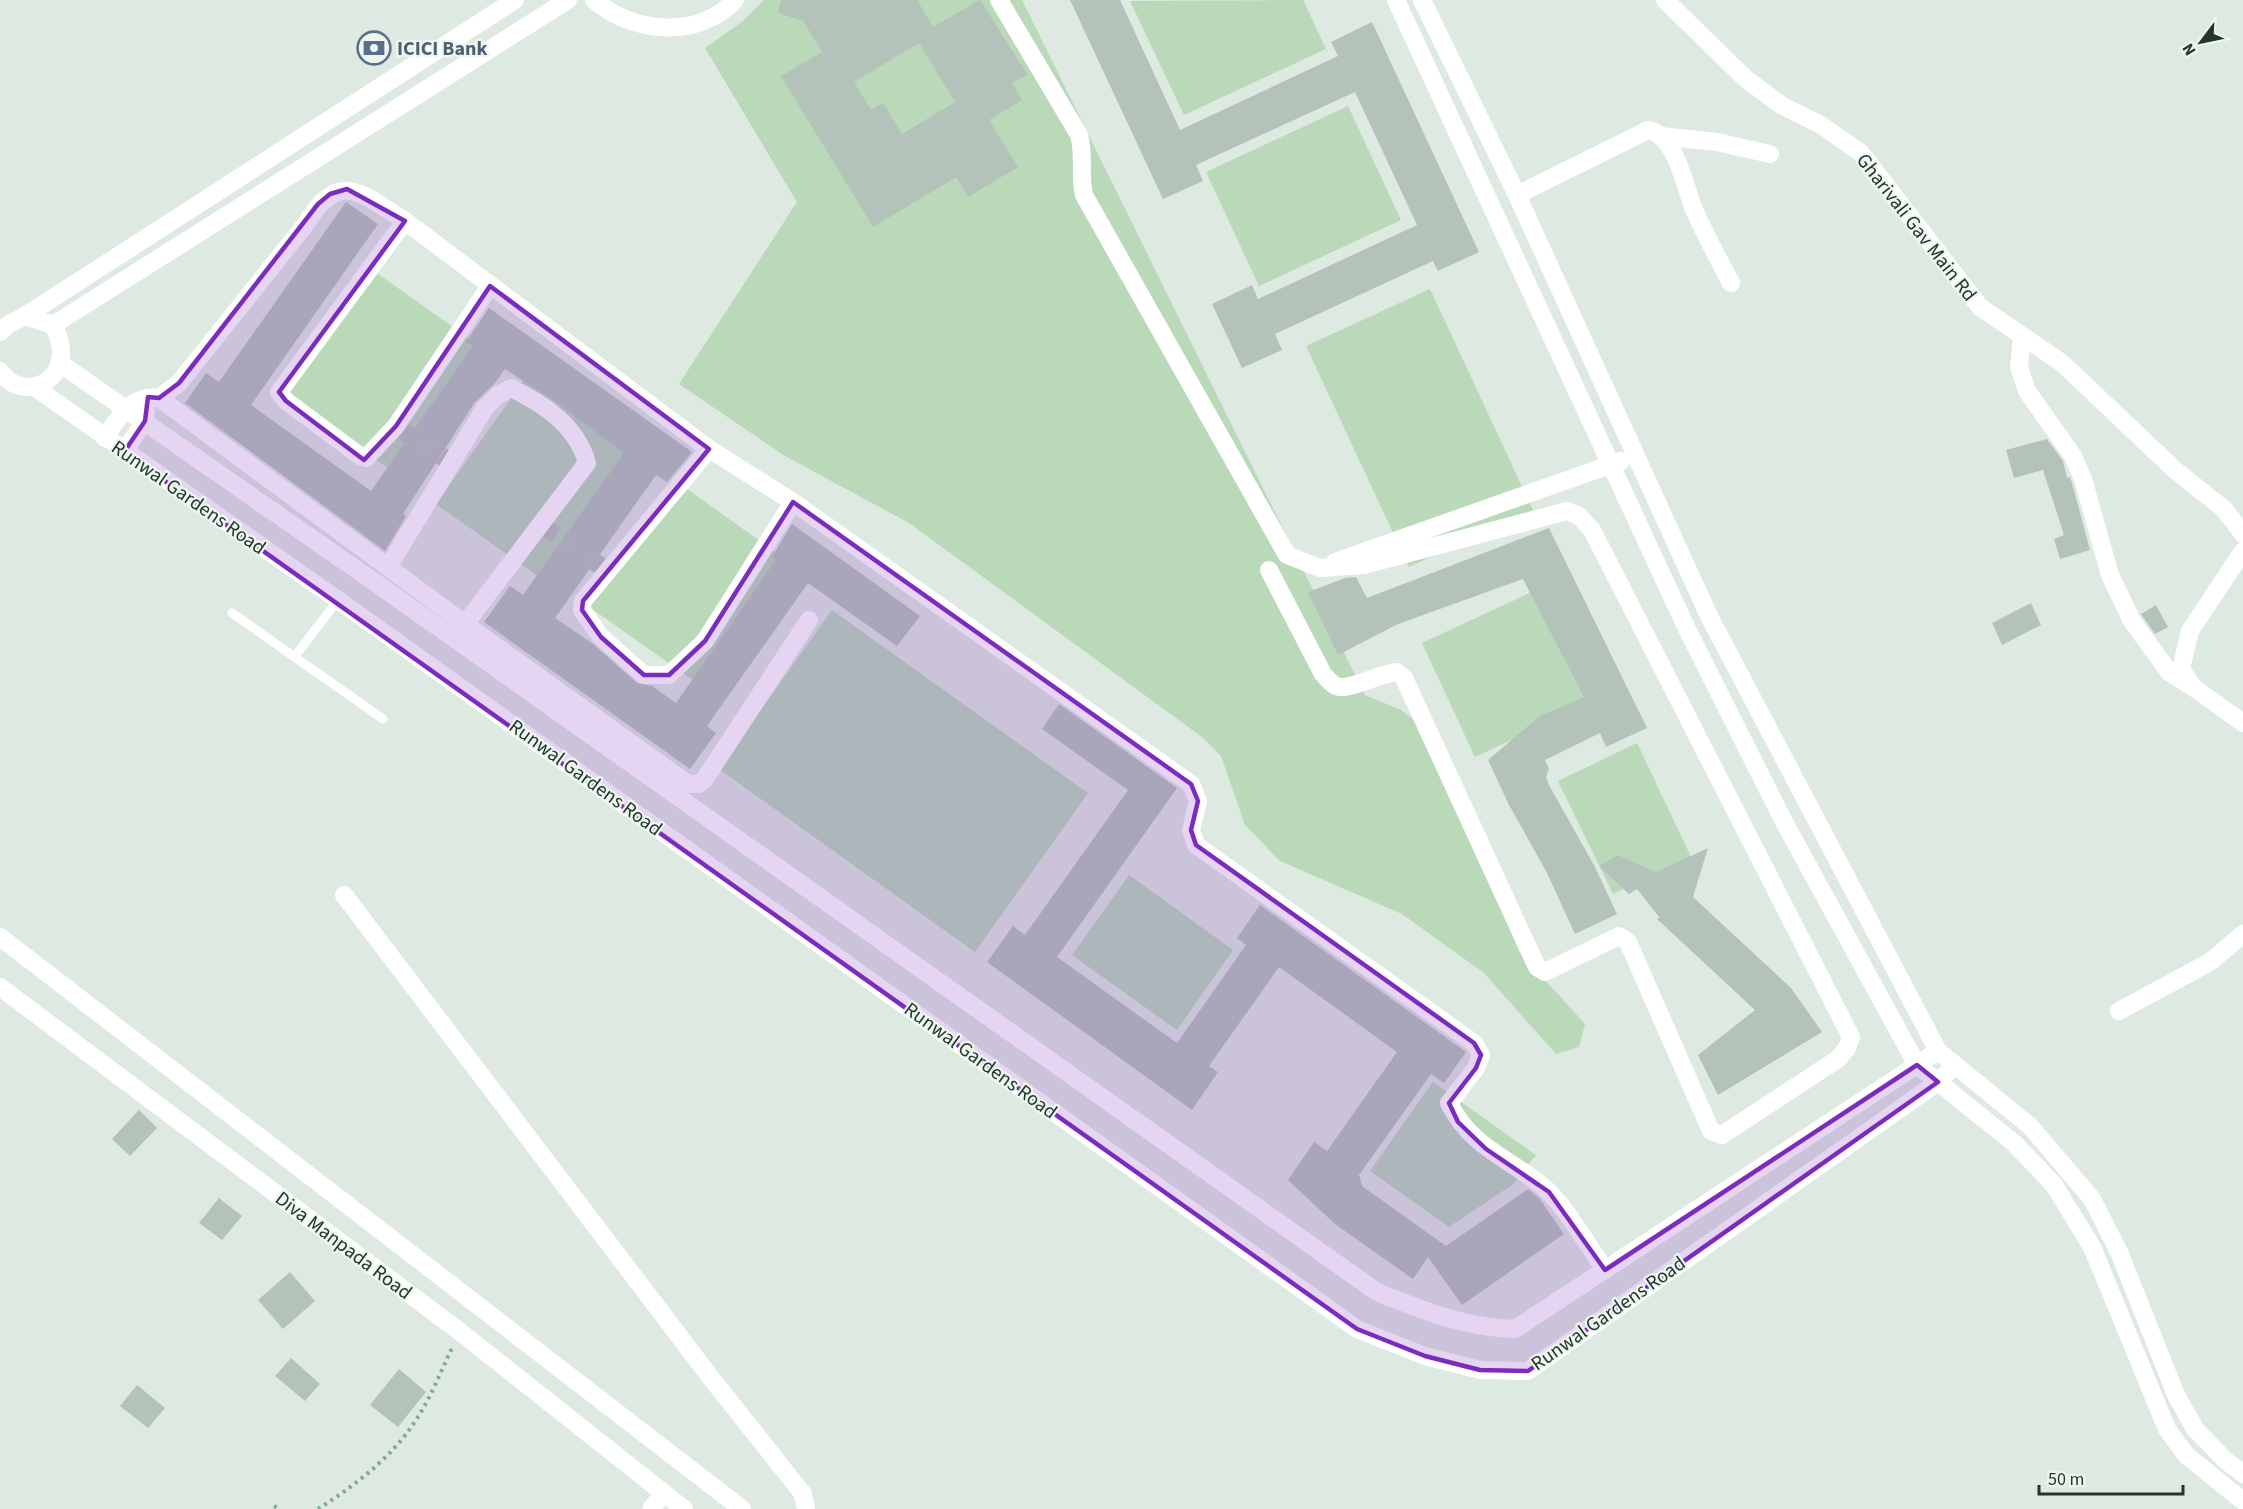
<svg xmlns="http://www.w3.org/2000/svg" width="2243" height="1509" viewBox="0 0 2243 1509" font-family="'Source Sans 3',sans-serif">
<rect width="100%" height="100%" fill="#dee9e1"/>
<!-- green -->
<g fill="#b9d9b9">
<polygon points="764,0 1022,0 1365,695 1401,710 1423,726 1489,856 1518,950 1585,1024 1579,1047 1556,1054 1484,973 1402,914 1280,861 1245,825 1221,756 1202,737 909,523 785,456 679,384 797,202 705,48 743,21"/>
<polygon points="1303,0 1326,49 1184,115 1130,1"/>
<polygon points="1348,106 1401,220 1259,286 1206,172"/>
<polygon points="371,269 477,344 389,469 283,393"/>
<polygon points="1430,289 1533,510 1409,567 1306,346"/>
<polygon points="524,380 631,455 543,580 436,504"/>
<polygon points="676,481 782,557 694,681 588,606"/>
<polygon points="1564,577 1617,691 1475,757 1422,643"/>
<polygon points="832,610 1088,793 975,952 719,769"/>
<polygon points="1637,743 1691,857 1613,894 1558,781"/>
<polygon points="1129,875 1233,950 1177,1030 1072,955"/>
<polygon points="1433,1082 1536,1155 1512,1185 1449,1227 1370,1171"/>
</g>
<!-- building -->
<g fill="#b4c3ba" fill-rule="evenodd">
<path d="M 781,0 L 917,0 L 933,27 L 980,0 L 1028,75 L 1012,83 L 1022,100 L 989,120 L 1018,167 L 968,197 L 956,177 L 873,227 L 781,76 L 822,52 L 803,21 L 778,13 ZM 919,43 L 955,102 L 902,134 L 883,103 L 871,110 L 854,82 Z"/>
<polygon points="1070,0 1120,0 1180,130 1338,56 1331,42 1372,22 1479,252 1438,271 1433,261 1275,334 1282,350 1242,368 1212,304 1252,285 1258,299 1417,225 1355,92 1196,165 1203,181 1163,199"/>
<polygon points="346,202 378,224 251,405 371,491 473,346 466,342 489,308 692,452 667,482 656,475 555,618 593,644 637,683 652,686 676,703 776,560 772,557 792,524 920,616 897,646 808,583 707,726 716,733 690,769 484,622 510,586 523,595 624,453 553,400 505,369 494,384 475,402 403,514 406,516 385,551 185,403 206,373 219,382"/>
<polygon points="2047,439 2063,461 2067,478 2070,477 2072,483 2090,550 2060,559 2054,539 2064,535 2043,470 2014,478 2006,450"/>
<polygon points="1549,528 1647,728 1606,747 1600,733 1545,760 1549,769 1546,777 1549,785 1595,867 1617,914 1575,934 1547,873 1508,803 1488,760 1540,716 1584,697 1523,579 1398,624 1338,655 1308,592 1345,578 1356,577 1367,598"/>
<polygon points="2031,603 2041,625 2002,645 1992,623"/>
<polygon points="2156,605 2168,627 2155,634 2141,614"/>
<polygon points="1059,704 1177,788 1057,957 1177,1043 1246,945 1237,938 1260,905 1466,1052 1444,1083 1431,1074 1359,1175 1362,1186 1446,1246 1528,1189 1539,1198 1564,1234 1462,1305 1428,1257 1413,1279 1335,1224 1288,1180 1314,1142 1327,1151 1397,1052 1279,967 1209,1066 1218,1072 1192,1110 987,962 1013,926 1025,935 1128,790 1042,729"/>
<polygon points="1708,848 1693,897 1791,988 1822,1032 1718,1095 1698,1055 1755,1010 1657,919 1660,918 1637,889 1629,894 1599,866 1618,855 1656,872"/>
<polygon points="139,1110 157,1128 130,1156 112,1139"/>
<polygon points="219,1198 242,1216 222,1240 199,1223"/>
<polygon points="290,1272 315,1301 283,1329 258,1300"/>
<polygon points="291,1358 320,1384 305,1401 275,1376"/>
<polygon points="399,1369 426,1392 398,1427 370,1405"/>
<polygon points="137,1385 165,1408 148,1428 120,1406"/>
</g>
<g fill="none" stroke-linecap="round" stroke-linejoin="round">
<!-- minor-tunnel -->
<g stroke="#b8c5bd" stroke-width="18" stroke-dasharray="18 9" stroke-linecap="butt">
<polyline points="396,426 452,463"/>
<polyline points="541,525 608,571"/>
</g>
<!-- path -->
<g stroke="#81aa92" stroke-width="4" stroke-dasharray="3 4.5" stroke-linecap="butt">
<polyline points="274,1506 279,1509"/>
<path d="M 318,1509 C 354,1486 390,1459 414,1423 C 430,1400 440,1373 452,1348"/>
</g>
<!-- service -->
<g stroke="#fff" stroke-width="9">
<polyline points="232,613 383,719"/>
<polyline points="295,656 338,600"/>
</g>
<!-- minor -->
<g stroke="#fff" stroke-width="18">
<path d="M 594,0 C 632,33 698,40 735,0"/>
<path d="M 999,0 L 1079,135 C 1085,155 1079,174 1084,195 L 1287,555 L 1320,568 L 1364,565 L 1567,511 L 1579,516 L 1592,530 L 1851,1037 L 1847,1048 L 1838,1059 L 1722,1135 L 1711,1131 L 1628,942 L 1619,936 L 1545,972 L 1537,967 L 1404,678 L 1397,672 C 1379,674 1356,687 1342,687 C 1334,688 1328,679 1323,674 L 1269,570"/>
<polyline points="1396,0 1686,627 1782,818 1917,1065 2015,1144 2054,1185 2092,1247 2167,1429 2186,1455 2243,1501"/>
<polyline points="1422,0 1517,195 1709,616 1938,1051 2030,1126 2092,1199 2119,1252 2176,1395 2195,1429 2225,1460 2243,1474"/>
<polyline points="1665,0 1746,79 1781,105 1821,125 1861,153 1980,307 2062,363 2175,470 2224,509 2243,534"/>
<polyline points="1660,136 1717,142 1770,154"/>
<path d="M 1517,195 L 1648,130 C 1675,134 1685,186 1693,207 C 1704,233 1718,258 1731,283"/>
<polyline points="405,221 279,392 286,401 360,456 366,458 396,426 490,286"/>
<polyline points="25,316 515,0"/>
<polyline points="53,325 568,0"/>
<path d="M 0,332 L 9,324 L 25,316 L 53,325 C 82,376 25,408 0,371"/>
<polyline points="2022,336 2019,367 2027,391 2073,456 2083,479 2110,575 2132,621 2169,672 2193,687"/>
<path d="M 61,364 L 376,583 L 1377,1292 C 1422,1310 1465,1328 1515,1329 L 1938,1051"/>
<polyline points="33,386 338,600 1357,1329 1425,1356 1480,1370 1528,1371 1938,1082 1954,1066"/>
<polyline points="159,398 465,624 688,784 699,784 704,780 809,620"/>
<path d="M 105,438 C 118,418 131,394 159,398 L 179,383 L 305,225 C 340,168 360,193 405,221 L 709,449 L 793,502 L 1191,784 L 1198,801 L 1191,830 L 1196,845 L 1474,1043 L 1481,1055 L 1476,1068 L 1449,1103 C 1472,1150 1513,1159 1548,1191 C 1567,1209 1589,1247 1605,1270"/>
<polyline points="709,449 583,601 582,610 601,637 644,675 669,675 705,641 793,502"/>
<polyline points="124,452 145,421 146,410"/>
<polyline points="2243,551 2190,631 2181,669 2193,687 2243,723"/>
<polyline points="1335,562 1621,461"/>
<path d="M 388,567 L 485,408 L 498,395 L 511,388 C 544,404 577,426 587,463 L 465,624"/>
<polyline points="344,895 711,1378 803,1494 806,1509"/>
<polyline points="2119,1011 2210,962 2243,934"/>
<polyline points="651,1509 663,1494"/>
</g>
<!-- tertiary -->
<g stroke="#fff" stroke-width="18">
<polyline points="0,937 742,1509"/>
<polyline points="0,987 459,1331 684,1509"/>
</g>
</g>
<!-- marked area -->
<path fill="#7b2cbf" fill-opacity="0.2" stroke="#7b2cbf" stroke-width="4.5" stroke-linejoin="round" d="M 347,189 L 405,221 L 279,392 L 286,401 L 364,460 L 396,426 L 490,286 L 709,449 L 583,601 L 582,610 L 601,637 L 644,675 L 669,675 L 705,641 L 793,502 L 1191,784 L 1198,801 L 1191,830 L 1196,845 L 1474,1043 L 1481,1055 L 1476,1068 L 1449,1103 L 1458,1122 L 1486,1149 L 1549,1192 L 1605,1270 L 1917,1065 L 1938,1082 L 1528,1371 L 1480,1370 L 1425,1356 L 1357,1329 L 124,452 L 145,421 L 148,397 L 159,398 L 179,383 L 318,204 L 330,194 Z"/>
<!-- icons -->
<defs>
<symbol id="bank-ring" viewBox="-11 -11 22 22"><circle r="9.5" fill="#eef6f0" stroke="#5c6f8a" stroke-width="1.5"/><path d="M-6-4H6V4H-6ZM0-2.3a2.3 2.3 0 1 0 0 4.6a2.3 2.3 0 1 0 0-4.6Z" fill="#5c6f8a"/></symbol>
</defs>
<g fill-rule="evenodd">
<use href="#bank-ring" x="355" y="29" width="38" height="38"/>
</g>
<g text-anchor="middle" stroke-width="4.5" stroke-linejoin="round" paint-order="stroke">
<!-- service labels -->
<g font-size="20" font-weight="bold" fill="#4e5e75" stroke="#eef6f0" text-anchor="start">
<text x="397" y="55">ICICI Bank</text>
</g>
<!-- street labels -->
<g font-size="20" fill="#21372b" stroke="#eef6f0">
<text transform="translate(1917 227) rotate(52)" y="7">Gharivali Gav Main Rd</text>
<text transform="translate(189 497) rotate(35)" y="7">Runwal Gardens Road</text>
<text transform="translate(586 777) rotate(36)" y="7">Runwal Gardens Road</text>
<text transform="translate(981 1060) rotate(36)" y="7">Runwal Gardens Road</text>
<text transform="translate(344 1245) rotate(37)" y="7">Diva Manpada Road</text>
<text transform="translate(1608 1313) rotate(-35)" y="7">Runwal Gardens Road</text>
</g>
</g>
<!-- north arrow -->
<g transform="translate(2201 42) rotate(238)" stroke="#eef6f0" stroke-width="4.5" paint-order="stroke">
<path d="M0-4.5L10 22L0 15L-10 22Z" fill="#21372b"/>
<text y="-9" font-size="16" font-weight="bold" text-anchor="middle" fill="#21372b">N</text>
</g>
<!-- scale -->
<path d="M2039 1485v9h144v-9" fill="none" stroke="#21372b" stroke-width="3"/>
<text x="2048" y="1485" font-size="18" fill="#21372b" stroke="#eef6f0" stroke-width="4.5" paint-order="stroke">50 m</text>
</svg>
